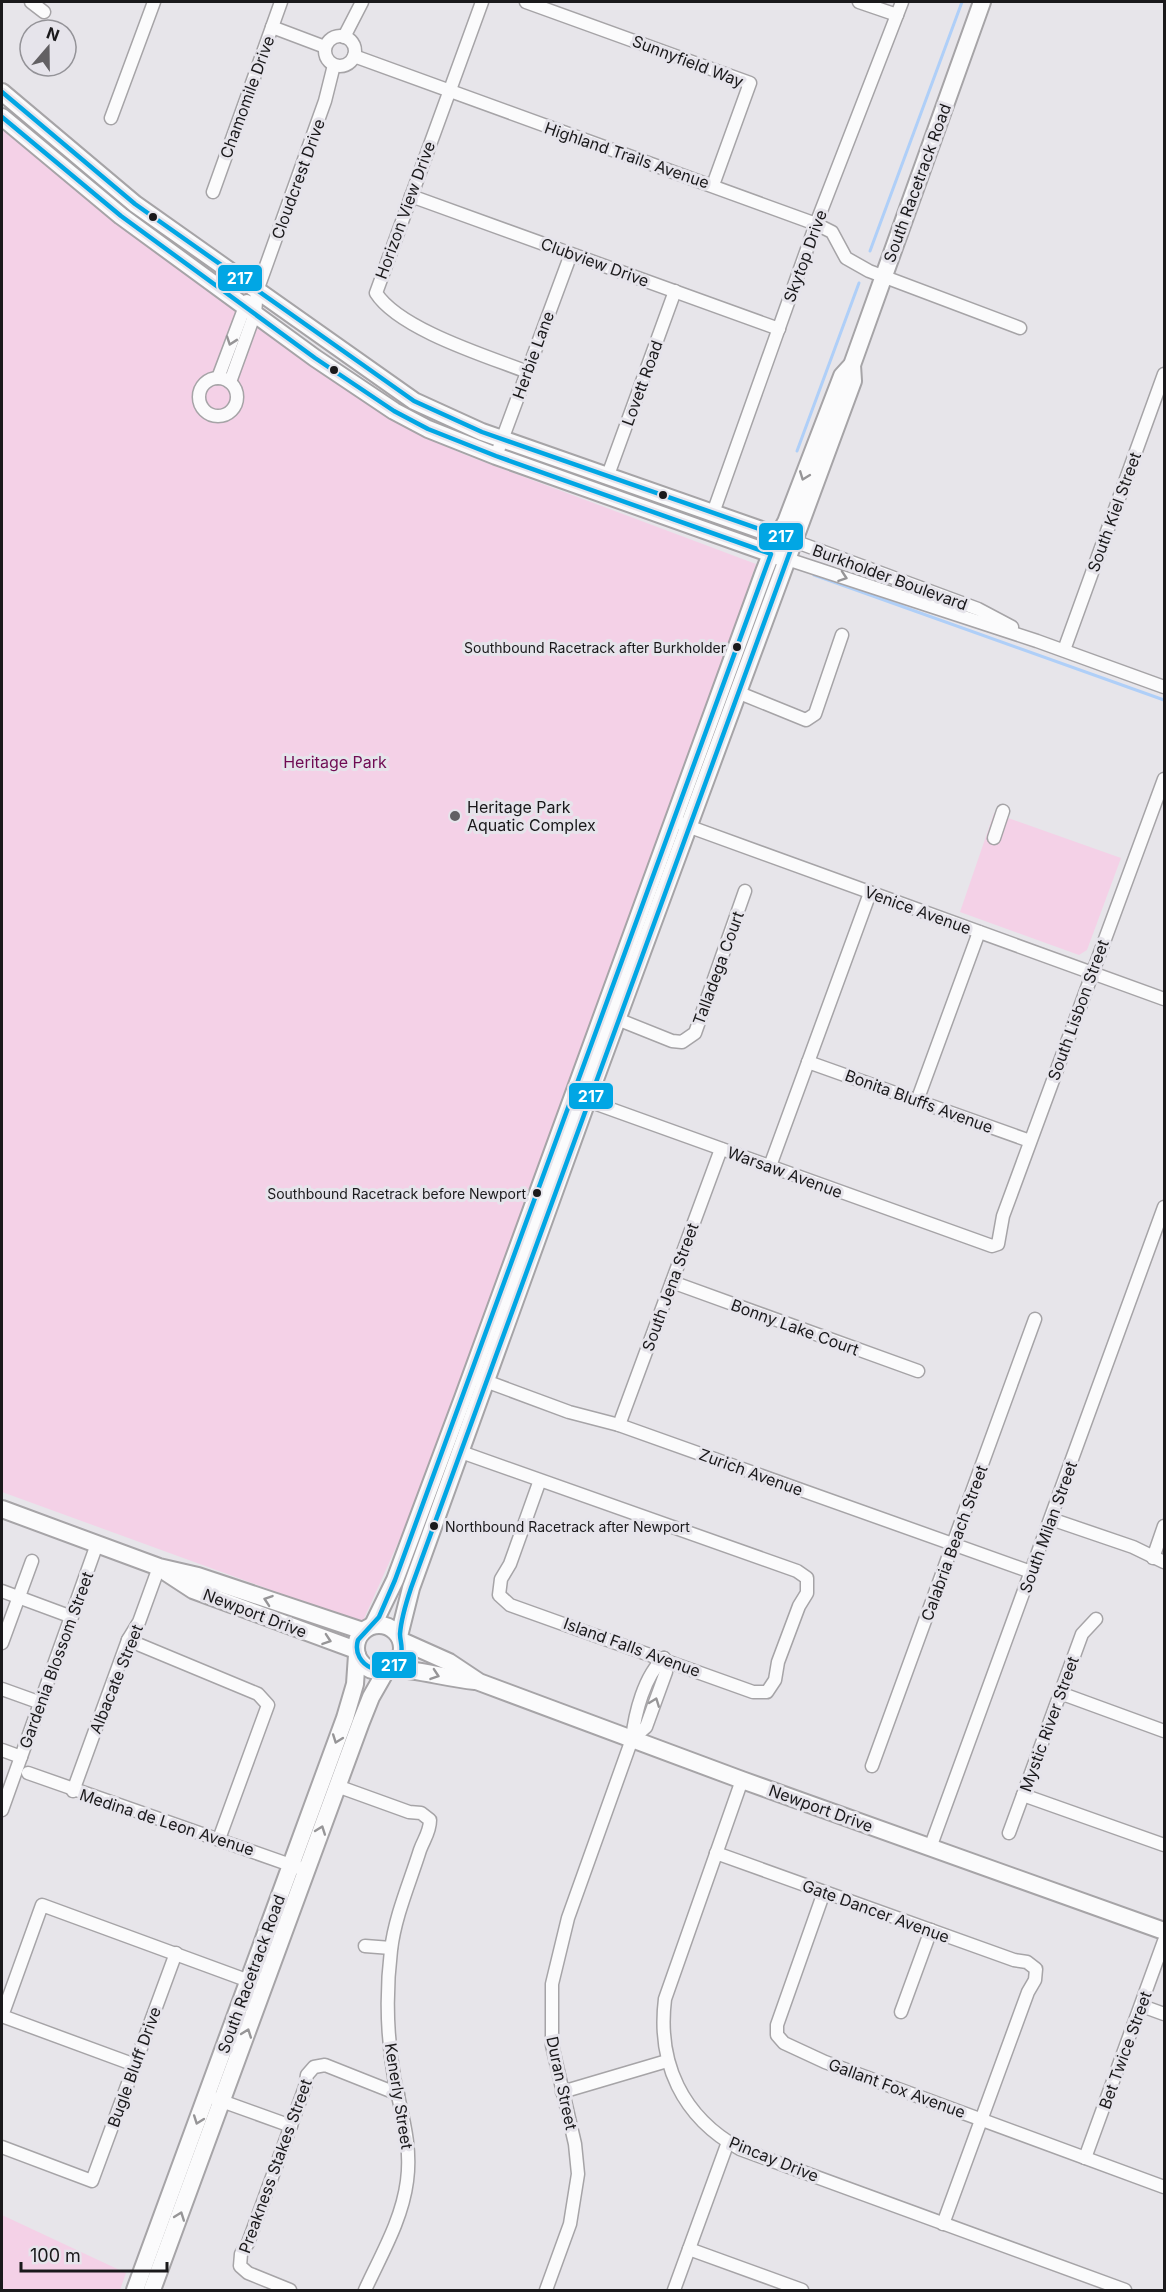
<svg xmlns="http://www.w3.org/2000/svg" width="1166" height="2292" viewBox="0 0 1166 2292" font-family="Inter,sans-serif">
<rect width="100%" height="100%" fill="#e7e5ea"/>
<!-- green -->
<g fill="#f4d1e7">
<polygon points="2,129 398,424 463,454 756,564 582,1072 463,1398 362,1623 2,1492"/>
<polygon points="994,813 1121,858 1087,950 1079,955 960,912"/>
<polygon points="2,2215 126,2273 120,2290 2,2290"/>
</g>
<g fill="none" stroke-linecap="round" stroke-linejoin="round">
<!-- stream -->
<g stroke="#afcff8" stroke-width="3">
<polyline points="870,251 962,2"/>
<polyline points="797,451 859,283"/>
<polyline points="814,575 1164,700"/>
</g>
<defs>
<g id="street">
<polyline points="31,2 44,12"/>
<path d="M 482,2 L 376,293 C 399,329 486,356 525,371"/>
<polyline points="526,2 750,83 713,185"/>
<polyline points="859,2 897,15"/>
<polyline points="272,27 325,47"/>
<circle cx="340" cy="51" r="15"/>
<polyline points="344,37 362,2"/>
<polyline points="354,56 816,224 832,232 846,258 869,271 1020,328"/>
<polyline points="111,118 154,2"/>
<polyline points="213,192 281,2"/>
<polyline points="411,196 779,329"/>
<polyline points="218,378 247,301"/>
<circle cx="218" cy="397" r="19"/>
<polyline points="230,382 255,313 257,291 325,101 334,65"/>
<polyline points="496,456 571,254"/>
<polyline points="608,475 675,291"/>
<polyline points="713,513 816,224 902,2"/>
<polyline points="794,541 978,609 1012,627"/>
<polyline points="787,559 1037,641 1164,687"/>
<polyline points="1064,650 1164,374"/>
<polyline points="737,692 806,720 815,714 842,635"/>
<polyline points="682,824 1164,999"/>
<polyline points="994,838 1003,811"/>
<polyline points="617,1019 672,1041 682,1042 695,1033 745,891"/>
<polyline points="808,1062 1030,1141"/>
<polyline points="580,1098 992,1246 998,1244 1003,1216 1164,779"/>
<polyline points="917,1101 979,932"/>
<polyline points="770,1166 870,893"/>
<polyline points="672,1282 918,1371"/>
<polyline points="480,1379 569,1412 619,1425 1031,1572"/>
<polyline points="619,1425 721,1149"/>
<polyline points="461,1452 797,1571 807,1578 807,1593 799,1606 778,1662 775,1680 767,1692 753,1692 510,1605 499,1595 501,1579 510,1564 540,1480"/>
<polyline points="1051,1519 1133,1547 1164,1562"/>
<polyline points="1153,1558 1164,1526"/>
<polyline points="2,1591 72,1617"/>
<polyline points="128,1640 258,1694 268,1705 219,1839"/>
<polyline points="2,1643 32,1561"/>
<polyline points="2,1689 41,1703"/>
<polyline points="1060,1693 1164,1731"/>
<polyline points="632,1739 646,1727 666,1672 664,1658"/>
<polyline points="2,1750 21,1757"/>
<polyline points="872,1766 1035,1319"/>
<polyline points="28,1773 299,1868"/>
<path d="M 742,1780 L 665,1999 C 657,2063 682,2117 740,2149 L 1125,2290"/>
<path d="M 337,1786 L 409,1812 L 421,1813 L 430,1820 C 430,1832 424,1839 420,1850 C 410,1882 395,1916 391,1950 C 386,1991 387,2036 394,2077 C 401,2113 412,2144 407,2181 C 402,2220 381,2255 365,2290"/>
<polyline points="73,1791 128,1640 139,1622 159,1567"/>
<polyline points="1023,1795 1164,1845"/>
<polyline points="2,1810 97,1544"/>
<polyline points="1009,1833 1082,1634 1096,1619"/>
<polyline points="930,1848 1164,1207"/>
<polyline points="716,1853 1014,1960 1027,1962 1036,1969 1035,1980 1028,1992 943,2224"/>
<polyline points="824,1892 777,2025 777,2035 784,2043 825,2062 1164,2187"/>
<polyline points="365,1946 391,1948"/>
<polyline points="1142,2006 1164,2014"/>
<polyline points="901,2012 931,1930"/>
<polyline points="135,2065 2,2016 42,1905 249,1981"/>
<polyline points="562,2092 667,2061"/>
<polyline points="216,2099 291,2126"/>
<polyline points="2,2147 92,2181 176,1953"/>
<polyline points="1085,2158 1164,1941"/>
<polyline points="689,2249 802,2290"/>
<polyline points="290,2290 248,2273 240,2266 241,2254 248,2243 305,2087 307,2075 314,2067 325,2065 398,2094"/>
<path d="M 546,2290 L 570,2224 L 578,2174 L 575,2144 L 552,2045 L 552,1984 L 568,1918 L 632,1739 C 635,1713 644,1676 664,1658"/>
<polyline points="674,2290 728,2142"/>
</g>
<g id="secondary">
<polyline points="2,92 135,204 414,401 482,432 787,539"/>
<polyline points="2,117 121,216 315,358 394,411 428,429 496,456 780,557"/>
<polyline points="2,1509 159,1567 198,1576 363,1631"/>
<polyline points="167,1573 193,1590 356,1650"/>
<circle cx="379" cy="1648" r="23"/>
<polyline points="373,1625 395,1580 463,1398 764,572 778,536 786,522 842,376 852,365 982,2"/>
<polyline points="399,1636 411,1588 587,1101 853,381 852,365"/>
<polyline points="402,1641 449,1662 479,1682 742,1780 1164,1931"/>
<path d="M 391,1668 C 420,1670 446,1678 475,1681"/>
<polyline points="135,2290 345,1718 355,1684 357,1655"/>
<polyline points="152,2290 361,1722 371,1697 387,1669"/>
</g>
</defs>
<!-- street casing -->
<use href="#street" stroke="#a6a4a7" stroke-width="15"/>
<!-- secondary casing -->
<use href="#secondary" stroke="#a6a4a7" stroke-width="20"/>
<!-- street -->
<use href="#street" stroke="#fbfbfc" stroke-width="12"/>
<!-- secondary -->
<use href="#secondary" stroke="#fbfbfc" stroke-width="16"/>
<defs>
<path id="bus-1" d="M 2,92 L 135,204 L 414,401 L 482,432 L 794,541 L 411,1588 C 406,1603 401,1619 400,1634 C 400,1642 404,1649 400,1657 C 388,1683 350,1666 358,1640 L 379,1617 L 395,1580 L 771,554 L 496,456 L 428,429 L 394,411 L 315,358 L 121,216 L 2,117"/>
</defs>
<!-- bus-1 casing -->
<use href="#bus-1" stroke="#e6e4eb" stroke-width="9"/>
<!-- bus-1 -->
<use href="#bus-1" stroke="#01a6e4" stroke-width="4.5"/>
</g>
<!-- one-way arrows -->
<defs><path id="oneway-chevron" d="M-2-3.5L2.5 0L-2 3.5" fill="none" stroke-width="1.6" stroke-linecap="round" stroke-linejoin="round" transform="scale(1.5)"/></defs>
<g stroke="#969597">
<use href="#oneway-chevron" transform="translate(231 341) rotate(109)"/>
<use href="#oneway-chevron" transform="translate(804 476) rotate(111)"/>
<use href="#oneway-chevron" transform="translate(843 577) rotate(19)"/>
<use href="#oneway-chevron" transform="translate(268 1600) rotate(-161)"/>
<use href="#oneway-chevron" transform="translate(327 1640) rotate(19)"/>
<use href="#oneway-chevron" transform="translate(435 1675) rotate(19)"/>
<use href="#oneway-chevron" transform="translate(655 1702) rotate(-69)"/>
<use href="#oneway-chevron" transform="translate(337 1739) rotate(110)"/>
<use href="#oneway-chevron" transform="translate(321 1830) rotate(-70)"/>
<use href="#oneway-chevron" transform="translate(247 2033) rotate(-70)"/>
<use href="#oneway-chevron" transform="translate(198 2120) rotate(110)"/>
<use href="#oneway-chevron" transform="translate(180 2216) rotate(-70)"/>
</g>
<!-- markers -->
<g fill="#1a191b" stroke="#e6e4eb" stroke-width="2">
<circle cx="153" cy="217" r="5"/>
<circle cx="334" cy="370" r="5"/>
<circle cx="663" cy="495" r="5"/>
<circle cx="737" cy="647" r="5"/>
<circle cx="537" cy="1193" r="5"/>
<circle cx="434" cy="1526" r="5"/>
</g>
<circle fill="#626063" stroke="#e6e4eb" stroke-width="2" cx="455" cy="816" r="6"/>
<g text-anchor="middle" stroke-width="6" stroke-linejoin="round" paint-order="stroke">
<!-- bus labels -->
<g font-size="14" fill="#1a191b" stroke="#e6e4eb" text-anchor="end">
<text x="726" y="653">Southbound Racetrack after Burkholder</text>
<text x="526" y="1199">Southbound Racetrack before Newport</text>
<text x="445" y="1532" text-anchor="start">Northbound Racetrack after Newport</text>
</g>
<!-- street labels -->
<g font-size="16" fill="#1a191b" stroke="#e6e4eb">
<text transform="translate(688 61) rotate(21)" y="6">Sunnyfield Way</text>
<text transform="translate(247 97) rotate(-70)" y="6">Chamomile Drive</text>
<text transform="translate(627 155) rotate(19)" y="6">Highland Trails Avenue</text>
<text transform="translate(298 179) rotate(-70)" y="6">Cloudcrest Drive</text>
<text transform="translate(917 183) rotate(-70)" y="6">South Racetrack Road</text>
<text transform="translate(405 210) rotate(-70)" y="6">Horizon View Drive</text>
<text transform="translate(805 256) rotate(-70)" y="6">Skytop Drive</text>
<text transform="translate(595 262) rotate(20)" y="6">Clubview Drive</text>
<text transform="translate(533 355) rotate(-70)" y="6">Herbie Lane</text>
<text transform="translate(642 383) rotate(-70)" y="6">Lovett Road</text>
<text transform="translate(1114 512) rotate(-70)" y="6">South Kiel Street</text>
<text transform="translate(890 577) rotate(20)" y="6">Burkholder Boulevard</text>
<text transform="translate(918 910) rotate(20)" y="6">Venice Avenue</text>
<text transform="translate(718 968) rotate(-70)" y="6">Talladega Court</text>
<text transform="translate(1078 1010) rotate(-70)" y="6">South Lisbon Street</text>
<text transform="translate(919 1101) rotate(20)" y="6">Bonita Bluffs Avenue</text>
<text transform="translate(785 1172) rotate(20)" y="6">Warsaw Avenue</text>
<text transform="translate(670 1287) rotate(-70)" y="6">South Jena Street</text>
<text transform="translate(795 1327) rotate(20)" y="6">Bonny Lake Court</text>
<text transform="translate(751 1472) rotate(20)" y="6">Zurich Avenue</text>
<text transform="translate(1048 1527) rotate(-70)" y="6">South Milan Street</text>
<text transform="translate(954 1543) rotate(-70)" y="6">Calabria Beach Street</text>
<text transform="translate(255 1613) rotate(21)" y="6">Newport Drive</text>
<text transform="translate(632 1647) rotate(20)" y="6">Island Falls Avenue</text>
<text transform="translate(56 1660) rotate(-70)" y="6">Gardenia Blossom Street</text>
<text transform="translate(116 1679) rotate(-68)" y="6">Albacate Street</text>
<text transform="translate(1049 1724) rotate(-70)" y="6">Mystic River Street</text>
<text transform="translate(821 1808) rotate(20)" y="6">Newport Drive</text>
<text transform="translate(167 1822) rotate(18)" y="6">Medina de Leon Avenue</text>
<text transform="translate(876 1911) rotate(20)" y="6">Gate Dancer Avenue</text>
<text transform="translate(251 1974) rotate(-70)" y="6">South Racetrack Road</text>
<text transform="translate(1125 2050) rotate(-70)" y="6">Bet Twice Street</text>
<text transform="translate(134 2067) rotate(-70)" y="6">Bugle Bluff Drive</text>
<text transform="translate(562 2083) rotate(78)" y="6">Duran Street</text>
<text transform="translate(897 2088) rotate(20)" y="6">Gallant Fox Avenue</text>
<text transform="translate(399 2096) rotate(81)" y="6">Kenerly Street</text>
<text transform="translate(774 2159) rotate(22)" y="6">Pincay Drive</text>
<text transform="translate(275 2166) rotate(-70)" y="6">Preakness Stakes Street</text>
</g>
<!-- park labels -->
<g font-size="16" fill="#6f0b53" stroke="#e6e4eb">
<text x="335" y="768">Heritage Park</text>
</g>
<!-- poi labels -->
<g font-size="16" fill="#1a191b" stroke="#e6e4eb" text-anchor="start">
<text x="467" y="813">Heritage Park<tspan x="467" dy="18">Aquatic Complex</tspan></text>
</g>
</g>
<g stroke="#e6e4eb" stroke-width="2">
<rect x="217" y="264" width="46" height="28" rx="6" fill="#01a6e4"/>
<rect x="758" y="522" width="46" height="29" rx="6" fill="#01a6e4"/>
<rect x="568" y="1082" width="46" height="28" rx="6" fill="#01a6e4"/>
<rect x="371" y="1651" width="46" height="28" rx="6" fill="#01a6e4"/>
</g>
<g font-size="16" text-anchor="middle" font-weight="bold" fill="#fff">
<text x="240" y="284">217</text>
<text x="781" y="542">217</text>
<text x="591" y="1102">217</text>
<text x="394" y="1671">217</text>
</g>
<!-- border -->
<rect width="1166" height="2292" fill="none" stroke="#1a191b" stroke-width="6"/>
<!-- north arrow -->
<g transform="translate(48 48) rotate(20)"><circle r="28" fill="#e6e4eb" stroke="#949398" stroke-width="1.5"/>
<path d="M0-4.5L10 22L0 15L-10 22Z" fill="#626063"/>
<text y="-9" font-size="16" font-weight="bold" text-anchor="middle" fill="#1a191b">N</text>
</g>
<!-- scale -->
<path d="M21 2262v9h146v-9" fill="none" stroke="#1a191b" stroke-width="3"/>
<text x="30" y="2262" font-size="18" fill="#1a191b" stroke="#e6e4eb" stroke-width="4.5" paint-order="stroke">100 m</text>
</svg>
